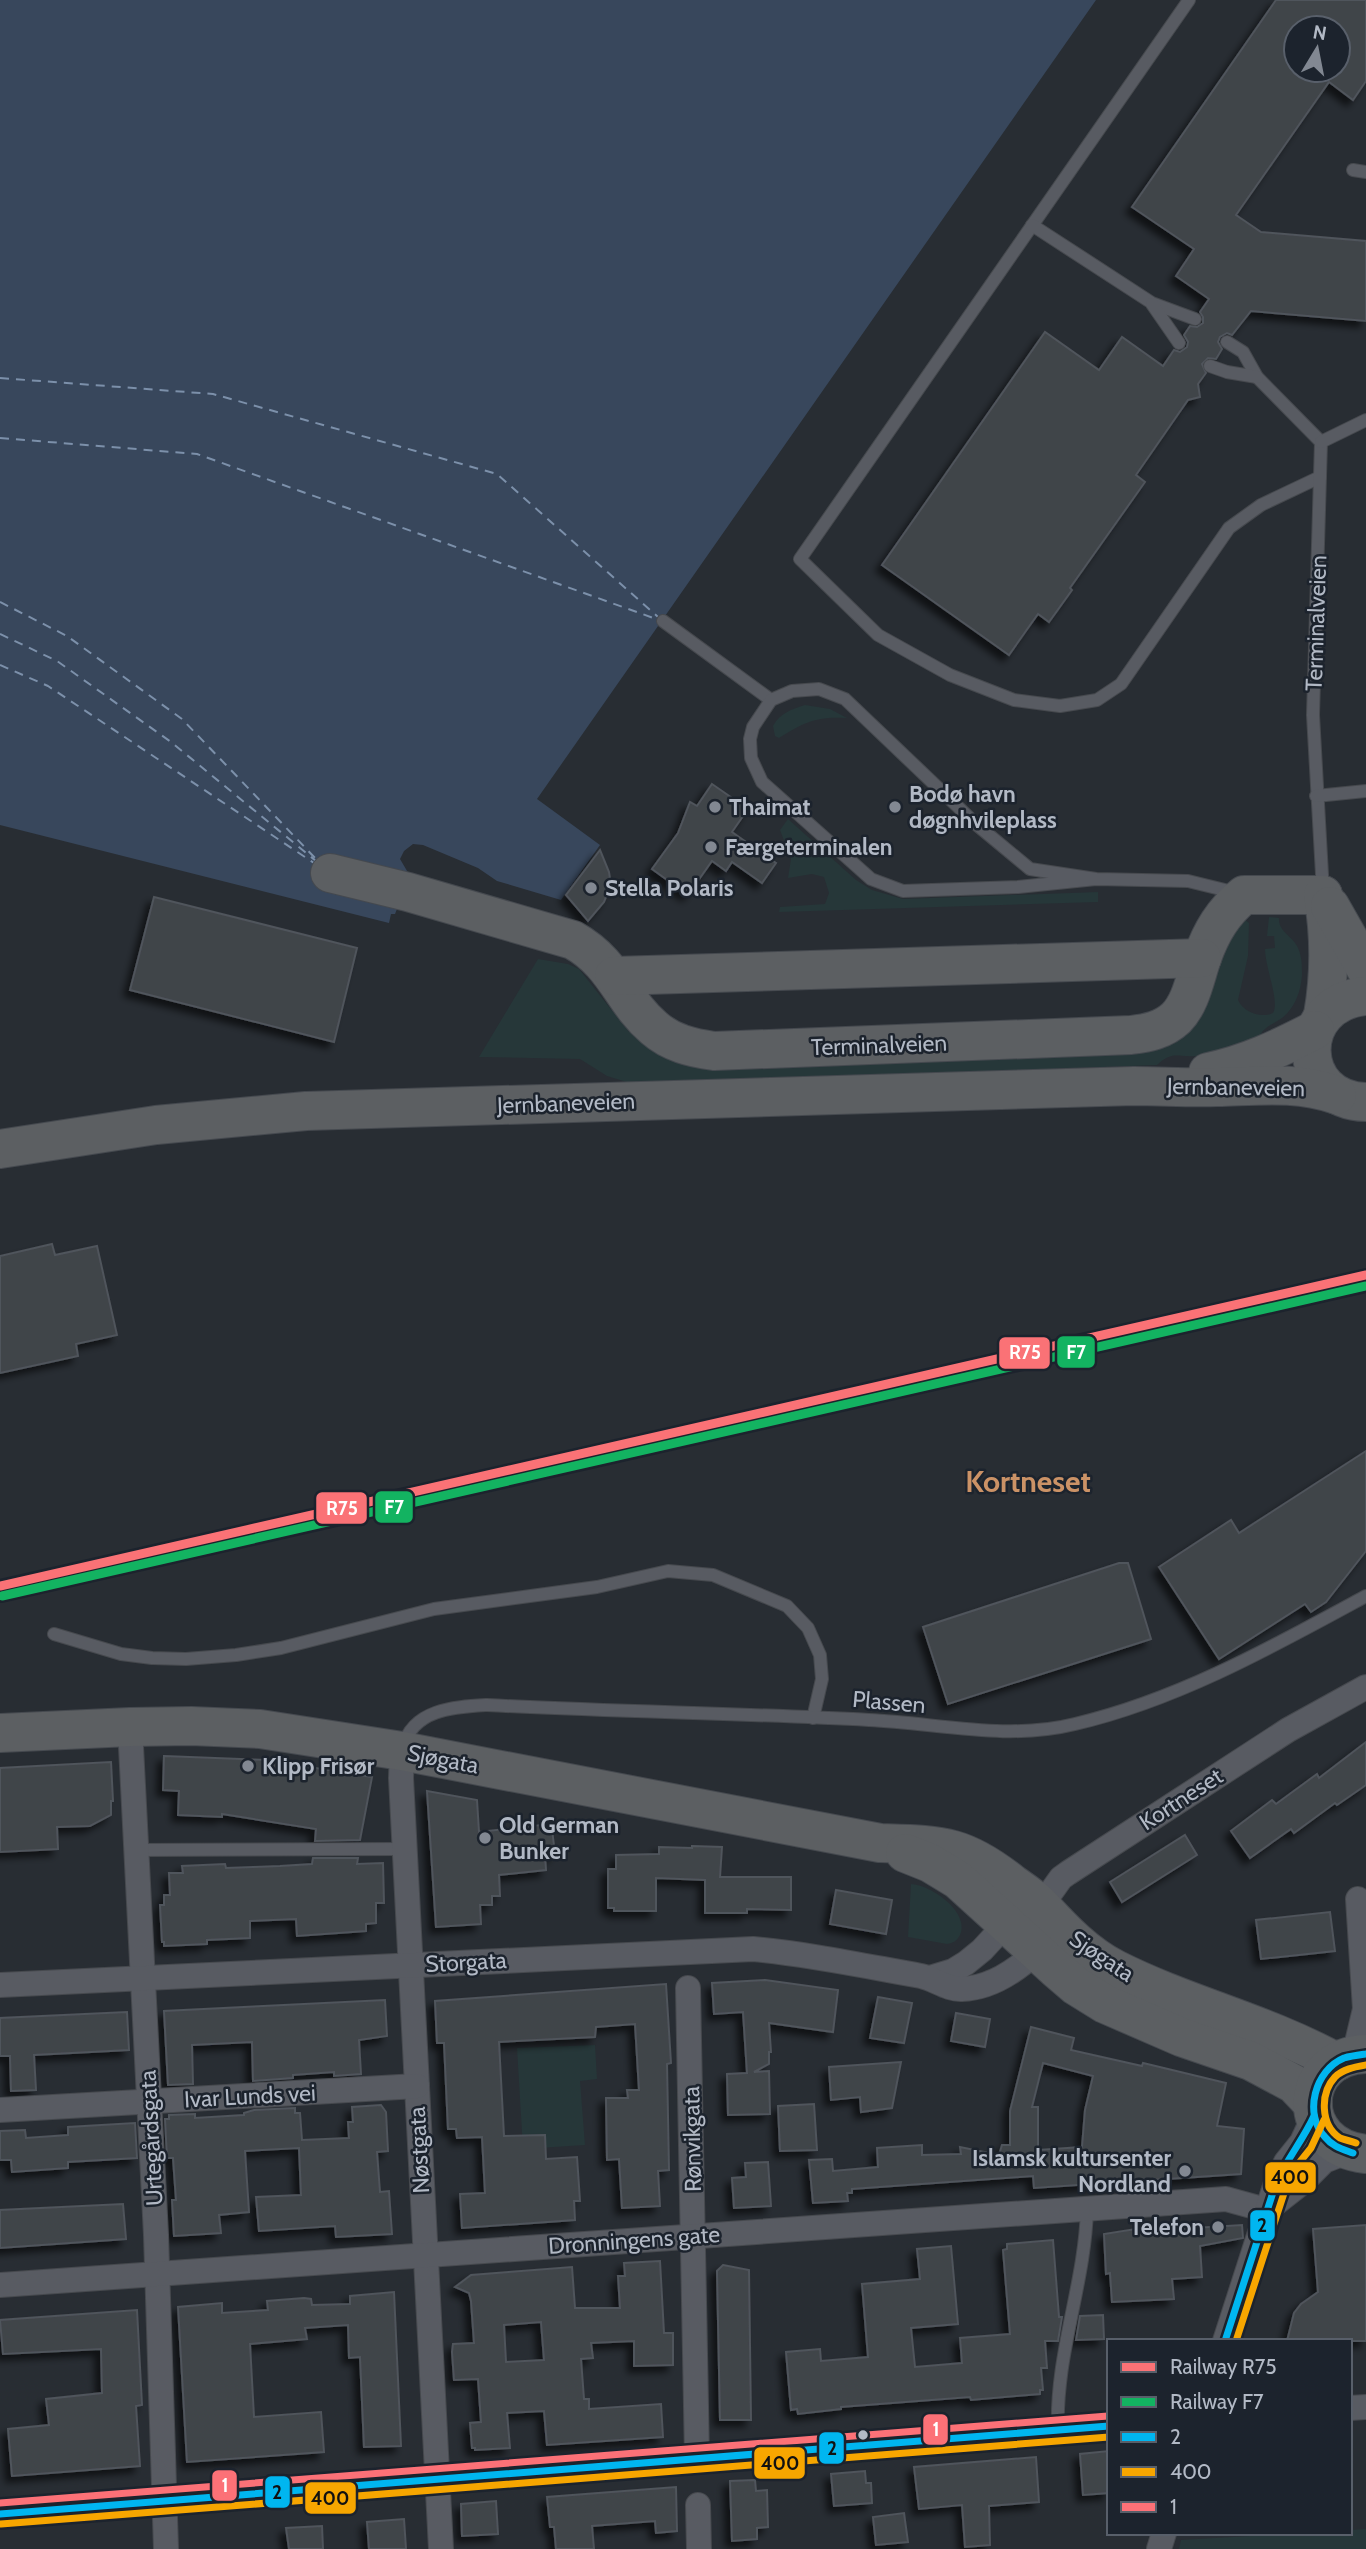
<svg xmlns="http://www.w3.org/2000/svg" width="1366" height="2549" viewBox="0 0 1366 2549" font-family="Cabin,sans-serif">
<defs>
<filter id="shadow"><feDropShadow dx="-6" dy="6" stdDeviation="3.5" flood-color="#0009"/></filter>
</defs>
<rect width="100%" height="100%" fill="#282d33"/>
<!-- green -->
<g fill="#263739">
<path d="M 805,705 L 830,709 L 847,718 C 817,716 804,722 779,738 L 775,736 L 773,726 C 780,713 792,709 805,705 Z"/>
<polygon points="788,819 856,880 872,890 903,899 1098,892 1098,902 779,912 780,907 825,904 829,893 824,877 812,874 788,878 791,859 780,830"/>
<path d="M 1269,917 L 1279,918 C 1278,932 1293,936 1298,948 C 1302,956 1302,967 1302,975 C 1301,991 1295,1008 1282,1018 C 1276,1022 1269,1025 1264,1030 C 1261,1032 1261,1036 1258,1039 C 1249,1046 1208,1055 1196,1056 C 1177,1058 1174,1050 1157,1065 L 658,1084 L 630,1083 L 607,1076 L 580,1059 L 479,1057 L 538,959 L 568,964 L 579,969 L 629,1032 L 633,1028 L 646,1041 L 1152,1048 L 1224,945 L 1245,920 L 1249,923 L 1248,956 L 1238,1000 C 1244,1013 1261,1018 1273,1013 C 1280,1002 1265,967 1265,949 L 1275,948 L 1274,936 L 1267,936 Z"/>
<path d="M 911,1884 C 931,1885 970,1912 960,1935 C 957,1941 953,1943 947,1944 L 908,1937 Z"/>
<polygon points="595,2045 597,2079 580,2081 585,2145 523,2149 517,2048"/>
<polygon points="1366,2529 1366,2549 1179,2549 1181,2540 1300,2533 1350,2533 1350,2530"/>
</g>
<!-- water -->
<polygon fill="#38475c" points="0,0 1096,0 537,799 600,845 561,900 497,881 478,868 423,845 413,844 404,851 400,859 410,876 395,914 391,914 389,923 0,825"/>
<g fill="none" stroke-linecap="round" stroke-linejoin="round">
<!-- ferry -->
<g stroke="#7c90aa" stroke-width="2" stroke-dasharray="9 7" stroke-linecap="butt">
<polyline points="0,378 213,394 497,474 658,617"/>
<polyline points="0,438 197,454 659,620"/>
<polyline points="0,602 67,636 182,719 317,860"/>
<polyline points="0,634 57,661 171,742 316,861"/>
<polyline points="0,665 48,686 314,863"/>
</g>
</g>
<!-- building -->
<g fill="#40444a" stroke="#50545b" stroke-width="2" fill-rule="evenodd" filter="url(#shadow)">
<path d="M 1276,0 L 1366,0 L 1366,81 L 1353,100 L 1329,82 L 1236,215 L 1261,232 L 1366,241 L 1366,321 L 1251,311 L 1232,335 L 1227,333 L 1220,337 L 1218,342 L 1222,349 L 1216,359 L 1208,358 L 1202,364 L 1206,373 L 1198,384 L 1200,397 L 1188,400 L 1136,475 L 1145,482 L 1070,588 L 1072,590 L 1049,622 L 1038,614 L 1009,655 L 882,565 L 1045,332 L 1099,370 L 1122,337 L 1163,366 L 1174,350 L 1180,352 L 1187,347 L 1188,342 L 1184,335 L 1190,326 L 1197,327 L 1203,323 L 1203,317 L 1200,312 L 1209,299 L 1176,276 L 1194,249 L 1132,207 ZM 1296,28 L 1338,28 L 1338,70 L 1296,70 Z"/>
<polygon points="712,784 748,809 732,832 776,863 762,883 732,862 726,871 712,861 688,895 652,869 678,833 690,802 697,806"/>
<polygon points="600,850 609,872 611,885 604,902 588,921 566,895"/>
<polygon points="154,897 357,948 334,1042 130,990"/>
<polygon points="52,1244 55,1255 97,1246 117,1335 76,1344 78,1356 0,1373 0,1256"/>
<polygon points="1366,1451 1366,1551 1326,1602 1311,1612 1305,1604 1219,1659 1159,1567 1231,1520 1239,1533"/>
<polygon points="1119,1563 1128,1563 1151,1639 948,1704 923,1627"/>
<polygon points="1366,1742 1366,1785 1337,1805 1335,1803 1294,1833 1291,1829 1250,1858 1231,1831 1272,1800 1276,1804 1317,1774 1319,1778"/>
<polygon points="164,1756 266,1760 372,1777 360,1840 315,1841 316,1829 222,1814 222,1817 178,1815 179,1791 163,1790"/>
<polygon points="111,1762 113,1801 111,1801 111,1815 90,1826 57,1827 58,1849 0,1852 0,1768"/>
<polygon points="427,1791 477,1800 479,1832 541,1825 542,1830 552,1829 555,1854 545,1855 546,1870 499,1875 500,1896 492,1896 492,1905 480,1905 481,1924 436,1927"/>
<polygon points="1185,1835 1197,1855 1122,1902 1110,1882"/>
<polygon points="692,1846 722,1847 720,1877 791,1877 791,1910 747,1909 747,1913 705,1913 705,1880 656,1878 656,1911 614,1911 614,1908 608,1908 608,1869 616,1869 616,1855 659,1854 659,1847 692,1848"/>
<polygon points="313,1858 358,1858 357,1864 383,1863 384,1903 376,1903 376,1923 366,1924 366,1931 297,1936 296,1919 250,1921 250,1938 207,1940 207,1944 164,1946 164,1942 162,1942 160,1905 164,1905 164,1895 170,1895 169,1873 183,1873 182,1866 225,1864 226,1868 280,1866 312,1864"/>
<polygon points="836,1890 892,1900 886,1934 830,1924"/>
<polygon points="1330,1912 1335,1951 1261,1959 1256,1920"/>
<polygon points="765,1980 838,1990 833,2032 769,2023 771,2052 769,2052 769,2064 754,2072 769,2071 770,2114 728,2115 727,2074 747,2073 743,2012 714,2014 712,1983"/>
<polygon points="666,1984 671,2063 667,2064 669,2170 658,2171 660,2206 622,2208 619,2159 607,2160 606,2098 628,2098 627,2090 639,2090 635,2024 596,2027 595,2037 499,2042 504,2136 545,2135 546,2159 577,2157 580,2201 574,2201 575,2220 462,2228 460,2194 485,2193 482,2137 457,2138 456,2129 448,2129 444,2043 437,2043 435,2001"/>
<polygon points="878,1997 912,2003 904,2043 870,2038"/>
<polygon points="385,2000 387,2036 359,2040 361,2074 334,2076 334,2072 293,2075 293,2078 253,2081 252,2042 192,2045 193,2084 168,2085 164,2011"/>
<polygon points="127,2012 129,2050 34,2055 36,2090 11,2091 10,2056 0,2056 0,2018"/>
<polygon points="956,2013 990,2019 985,2047 951,2041"/>
<path d="M 1031,2027 L 1074,2038 L 1071,2050 L 1142,2066 L 1143,2063 L 1226,2083 L 1217,2126 L 1244,2129 L 1241,2174 L 1034,2188 L 1033,2176 L 852,2189 L 852,2193 L 847,2193 L 848,2201 L 813,2203 L 809,2160 L 832,2159 L 833,2171 L 878,2167 L 877,2148 L 922,2145 L 922,2155 L 961,2154 L 960,2147 L 999,2155 L 1002,2145 L 1010,2145 L 1010,2111 ZM 1043,2063 L 1093,2076 L 1085,2110 L 1082,2147 L 1038,2150 L 1038,2107 L 1032,2107 Z"/>
<polygon points="901,2062 892,2108 861,2112 860,2097 831,2100 829,2067"/>
<polygon points="814,2104 817,2150 780,2151 778,2106"/>
<polygon points="381,2105 386,2112 388,2151 377,2152 380,2192 389,2191 392,2234 336,2237 335,2226 259,2231 256,2197 301,2195 299,2148 245,2151 249,2212 219,2215 221,2233 174,2236 172,2200 176,2200 173,2158 167,2158 165,2119 169,2119 169,2115 195,2114 195,2118 244,2115 244,2113 254,2110 295,2108 295,2113 300,2113 302,2140 349,2138 348,2122 353,2122 352,2107"/>
<polygon points="135,2123 137,2158 68,2162 68,2168 12,2172 11,2160 0,2160 0,2131 25,2130 26,2138 68,2135 68,2127"/>
<polygon points="768,2162 771,2206 734,2208 732,2178 746,2177 745,2163"/>
<polygon points="123,2204 126,2239 0,2248 0,2210"/>
<polygon points="1242,2225 1243,2238 1200,2246 1202,2277 1172,2279 1174,2299 1112,2302 1110,2273 1106,2274 1104,2234 1142,2228 1146,2231"/>
<polygon points="1366,2225 1366,2341 1287,2341 1294,2313 1301,2304 1318,2292 1313,2229"/>
<polygon points="1053,2240 1059,2317 1062,2317 1058,2341 1045,2341 1047,2368 1041,2368 1043,2390 1040,2390 1040,2394 971,2400 970,2397 841,2407 841,2409 798,2414 797,2409 791,2410 786,2352 820,2349 821,2361 868,2357 862,2284 920,2279 917,2249 951,2246 958,2324 911,2328 915,2367 962,2363 960,2338 1010,2334 1003,2250 1007,2249 1007,2244"/>
<path d="M 660,2261 L 664,2333 L 673,2333 L 673,2365 L 634,2366 L 634,2341 L 591,2343 L 593,2358 L 581,2359 L 584,2399 L 589,2399 L 589,2409 L 661,2404 L 663,2437 L 547,2445 L 544,2411 L 507,2413 L 510,2448 L 475,2450 L 475,2448 L 472,2448 L 470,2423 L 481,2422 L 478,2379 L 454,2380 L 452,2352 L 453,2344 L 474,2343 L 471,2301 L 469,2293 L 455,2287 L 471,2275 L 572,2267 L 575,2308 L 620,2308 L 618,2276 L 625,2276 L 624,2263 ZM 541,2322 L 544,2360 L 506,2362 L 504,2325 Z"/>
<polygon points="723,2265 749,2270 751,2420 720,2420 717,2271"/>
<polygon points="394,2292 401,2446 364,2447 360,2357 349,2358 348,2325 305,2328 307,2339 250,2344 254,2417 321,2412 324,2452 187,2462 178,2307 222,2303 222,2313 268,2310 267,2301 304,2298 311,2299 312,2305 350,2304 350,2296"/>
<polygon points="137,2310 142,2405 136,2406 140,2466 12,2476 8,2429 49,2425 46,2399 102,2393 101,2349 3,2354 0,2320"/>
<polygon points="1103,2315 1104,2339 1076,2340 1080,2316"/>
<polygon points="1109,2451 1109,2493 1083,2495 1080,2454"/>
<polygon points="1036,2457 1039,2502 989,2506 990,2545 965,2547 962,2505 919,2509 914,2467"/>
<polygon points="865,2471 866,2483 871,2483 872,2503 834,2506 831,2474"/>
<polygon points="755,2480 756,2491 767,2490 768,2527 757,2528 757,2539 732,2541 730,2481"/>
<polygon points="676,2487 677,2531 656,2533 655,2521 592,2526 594,2549 556,2549 554,2527 550,2527 547,2497"/>
<polygon points="496,2501 498,2534 462,2536 461,2504"/>
<polygon points="904,2513 908,2542 876,2545 873,2517"/>
<polygon points="404,2519 406,2549 369,2549 367,2522"/>
<polygon points="322,2526 323,2549 289,2549 286,2528"/>
</g>
<g fill="none" stroke-linecap="round" stroke-linejoin="round">
<defs>
<g id="lane">
<polyline points="1189,0 800,559 878,635 950,675 1014,700 1060,706 1097,700 1121,684 1229,528 1261,505 1320,477"/>
<polyline points="1353,170 1366,172"/>
<polyline points="1032,225 1152,303 1195,319"/>
<polyline points="1152,304 1179,343"/>
<polyline points="1227,342 1243,352 1257,377 1321,442 1313,715 1323,892"/>
<polyline points="1210,366 1227,372 1257,377"/>
<polyline points="1321,442 1366,420"/>
<polyline points="663,621 771,700"/>
<polyline points="1316,796 1366,791"/>
<polyline points="1096,879 1030,869 977,825 845,699 819,689 792,691 771,700 753,727 750,739 751,758 762,782 871,879 903,891 1018,887 1096,879 1188,881 1237,893"/>
<polyline points="54,1634 121,1654 152,1658 186,1659 236,1655 281,1648 434,1609 597,1587 668,1571 713,1575 787,1606 808,1628 820,1655 822,1679 813,1718"/>
<path d="M 403,1747 C 413,1709 454,1707 487,1705 C 614,1712 742,1713 869,1720 C 937,1723 1007,1741 1075,1724 C 1178,1700 1274,1646 1366,1596"/>
<polyline points="136,1850 404,1849"/>
<path d="M 1058,2431 C 1055,2355 1085,2284 1087,2209"/>
</g>
<g id="street">
<polyline points="130,1727 156,2235 166,2549"/>
<polyline points="402,1751 401,1778 441,2549"/>
<polyline points="930,1978 953,1971 966,1963 982,1950 1007,1923 1041,1906 1061,1878 1068,1873 1288,1730 1366,1687"/>
<path d="M 0,1985 L 753,1949 C 809,1954 865,1966 921,1976 C 935,1979 948,1990 962,1989 C 991,1988 1016,1971 1037,1951 L 1038,1938"/>
<polyline points="688,1988 697,2458"/>
<polyline points="1354,2055 1365,2009 1358,1899"/>
<polyline points="0,2110 417,2086"/>
<polyline points="1267,2210 1304,2181 1324,2161 1347,2152"/>
<polyline points="0,2285 1226,2199 1266,2210"/>
<polyline points="1225,2341 1276,2183 1286,2162 1302,2142 1314,2116"/>
<polyline points="1350,2408 1366,2407"/>
<polyline points="698,2505 699,2549"/>
<polyline points="0,2514 1109,2426"/>
<polyline points="1159,2549 1164,2533"/>
</g>
<g id="highway">
<path d="M 330,873 L 408,892 L 573,940 C 616,964 621,1000 654,1028 C 671,1043 692,1048 714,1051 L 1131,1035 C 1148,1033 1163,1030 1176,1018 C 1191,1003 1195,978 1202,958 C 1211,932 1223,912 1244,895 L 1323,895"/>
<path d="M 1323,895 C 1330,935 1330,975 1323,1015"/>
<polyline points="1330,906 1366,969"/>
<polyline points="614,976 1202,958"/>
<path d="M 1366,996 C 1291,1003 1296,1101 1366,1102"/>
<path d="M 1208,1072 C 1247,1064 1280,1048 1315,1030"/>
<path d="M 0,1149 L 156,1125 L 306,1111 L 1134,1086 C 1162,1086 1189,1088 1217,1087 C 1259,1086 1296,1081 1337,1095"/>
<path d="M 0,1733 L 130,1727 L 191,1726 L 260,1729 L 402,1751 L 880,1843 C 942,1845 963,1844 1013,1884 C 1023,1891 1034,1898 1042,1907 C 1064,1931 1086,1954 1115,1969 C 1186,2005 1266,2023 1336,2062"/>
<polyline points="905,1853 930,1863 958,1880 1055,1968 1076,1986 1105,2004 1181,2037 1251,2061 1294,2084 1313,2104"/>
<path d="M 1366,2054 C 1297,2056 1293,2146 1366,2154"/>
</g>
</defs>
<!-- lane casing -->
<use href="#lane" stroke="#46494e" stroke-width="14"/>
<!-- street casing -->
<use href="#street" stroke="#46494e" stroke-width="26"/>
<!-- highway casing -->
<use href="#highway" stroke="#45494f" stroke-width="40"/>
<!-- lane -->
<use href="#lane" stroke="#585b62" stroke-width="12"/>
<!-- street -->
<use href="#street" stroke="#585b62" stroke-width="24"/>
<!-- highway -->
<use href="#highway" stroke="#5c5f62" stroke-width="38"/>
<defs>
<g id="bus-1">
<path d="M 1353,2153 C 1342,2149 1333,2147 1325,2137 C 1303,2114 1315,2070 1344,2058 C 1351,2056 1359,2055 1366,2054"/>
<path d="M 1225,2341 L 1276,2183 C 1287,2159 1303,2140 1314,2116"/>
<polyline points="0,2514 1109,2426"/>
</g>
<g id="bus-2">
<path d="M 1356,2143 C 1351,2141 1345,2140 1340,2138 C 1320,2125 1320,2093 1335,2077 C 1343,2069 1355,2067 1366,2065"/>
<polyline points="1236,2341 1286,2187 1295,2168 1311,2148 1324,2120"/>
<polyline points="1,2524 1109,2437"/>
</g>
<polyline id="bus-3" points="0,2503 1108,2416"/>
</defs>
<!-- bus-1 casing -->
<use href="#bus-1" stroke="#1c232d" stroke-width="12"/>
<!-- bus-2 casing -->
<use href="#bus-2" stroke="#1c232d" stroke-width="12"/>
<!-- bus-3 casing -->
<use href="#bus-3" stroke="#1c232d" stroke-width="12"/>
<!-- bus-1 -->
<use href="#bus-1" stroke="#00b6f0" stroke-width="7"/>
<!-- bus-2 -->
<use href="#bus-2" stroke="#f7a600" stroke-width="7"/>
<!-- bus-3 -->
<use href="#bus-3" stroke="#fc7177" stroke-width="7"/>
<defs>
<polyline id="rail-1" points="0,1586 1366,1275"/>
<polyline id="rail-2" points="2,1596 1366,1286"/>
</defs>
<!-- rail-1 casing -->
<use href="#rail-1" stroke="#1c232d" stroke-width="14"/>
<!-- rail-2 casing -->
<use href="#rail-2" stroke="#1c232d" stroke-width="14"/>
<!-- rail-1 -->
<use href="#rail-1" stroke="#fa7276" stroke-width="9"/>
<!-- rail-2 -->
<use href="#rail-2" stroke="#13b361" stroke-width="9"/>
</g>
<!-- markers -->
<g fill="#828892" stroke="#1c232d" stroke-width="2.5">
<circle cx="715" cy="807" r="7"/>
<circle cx="895" cy="807" r="7"/>
<circle cx="711" cy="847" r="7"/>
<circle cx="591" cy="888" r="7"/>
<circle cx="248" cy="1766" r="7"/>
<circle cx="485" cy="1838" r="7"/>
<circle cx="1185" cy="2171" r="7"/>
<circle cx="1218" cy="2227" r="7"/>
</g>
<circle fill="#b2b9c5" stroke="#1c232d" stroke-width="2.5" cx="863" cy="2435" r="6"/>
<g text-anchor="middle" stroke-width="5" stroke-linejoin="round" paint-order="stroke">
<!-- street labels -->
<g font-size="23" fill="#b2b9c5" stroke="#1c232d">
<text transform="translate(1316 623) rotate(-88)" y="8">Terminalveien</text>
<text transform="translate(879 1045) rotate(-2)" y="8">Terminalveien</text>
<text transform="translate(1236 1087) rotate(1)" y="8">Jernbaneveien</text>
<text transform="translate(566 1103) rotate(-2)" y="8">Jernbaneveien</text>
<text transform="translate(889 1702) rotate(5)" y="8">Plassen</text>
<text transform="translate(443 1759) rotate(11)" y="8">Sjøgata</text>
<text transform="translate(1181 1799) rotate(-33)" y="8">Kortneset</text>
<text transform="translate(1102 1956) rotate(34)" y="8">Sjøgata</text>
<text transform="translate(466 1962) rotate(-3)" y="8">Storgata</text>
<text transform="translate(250 2096) rotate(-3)" y="8">Ivar Lunds vei</text>
<text transform="translate(151 2138) rotate(-93)" y="8">Urtegårdsgata</text>
<text transform="translate(692 2139) rotate(-91)" y="8">Rønvikgata</text>
<text transform="translate(419 2150) rotate(-93)" y="8">Nøstgata</text>
<text transform="translate(634 2240) rotate(-4)" y="8">Dronningens gate</text>
</g>
<!-- poi labels -->
<g font-size="23" font-weight="bold" fill="#b2b9c5" stroke="#1c232d" text-anchor="start">
<text x="909" y="802">Bodø havn<tspan x="909" dy="26">døgnhvileplass</tspan></text>
<text x="729" y="815">Thaimat</text>
<text x="725" y="855">Færgeterminalen</text>
<text x="605" y="896">Stella Polaris</text>
<text x="262" y="1774">Klipp Frisør</text>
<text x="499" y="1833">Old German<tspan x="499" dy="26">Bunker</tspan></text>
<text x="1171" y="2166" text-anchor="end">Islamsk kultursenter<tspan x="1171" dy="26">Nordland</tspan></text>
<text x="1204" y="2235" text-anchor="end">Telefon</text>
</g>
<!-- district labels -->
<g font-size="30" font-weight="bold" fill="#cb9266" stroke="#1c232d">
<text x="1028" y="1492">Kortneset</text>
</g>
</g>
<g stroke="#1c232d" stroke-width="2.5">
<rect x="1056" y="1335" width="40" height="34" rx="7" fill="#13b361"/>
<rect x="998" y="1336" width="53" height="34" rx="7" fill="#fa7276"/>
<rect x="374" y="1490" width="40" height="34" rx="7" fill="#13b361"/>
<rect x="315" y="1491" width="53" height="34" rx="7" fill="#fa7276"/>
<rect x="1264" y="2161" width="53" height="33" rx="7" fill="#f7a600"/>
<rect x="1249" y="2209" width="27" height="33" rx="7" fill="#00b6f0"/>
<rect x="922" y="2413" width="27" height="33" rx="7" fill="#fc7177"/>
<rect x="818" y="2431" width="27" height="34" rx="7" fill="#00b6f0"/>
<rect x="753" y="2446" width="53" height="34" rx="7" fill="#f7a600"/>
<rect x="211" y="2469" width="27" height="33" rx="7" fill="#fc7177"/>
<rect x="264" y="2475" width="27" height="34" rx="7" fill="#00b6f0"/>
<rect x="304" y="2481" width="53" height="34" rx="7" fill="#f7a600"/>
</g>
<g font-size="19" text-anchor="middle" font-weight="bold" fill="#fff">
<text x="1076" y="1359">F7</text>
<text x="1025" y="1359">R75</text>
<text x="394" y="1514">F7</text>
<text x="342" y="1515">R75</text>
<text x="936" y="2436">1</text>
<text x="225" y="2492">1</text>
</g>
<g font-size="19" text-anchor="middle" font-weight="bold" fill="#111">
<text x="1290" y="2184">400</text>
<text x="1262" y="2232">2</text>
<text x="832" y="2455">2</text>
<text x="780" y="2470">400</text>
<text x="277" y="2499">2</text>
<text x="330" y="2505">400</text>
</g>
<!-- legend -->
<rect x="1107" y="2339" width="245" height="196" fill="#1c232d" stroke="#585f6a" stroke-width="2"/>
<rect x="1121" y="2362" width="35" height="10" fill="#fa7276" stroke="#585f6a" stroke-width="2"/>
<text x="1170" y="2374" font-size="21" fill="#b2b9c5">Railway R75</text>
<rect x="1121" y="2397" width="35" height="10" fill="#13b361" stroke="#585f6a" stroke-width="2"/>
<text x="1170" y="2409" font-size="21" fill="#b2b9c5">Railway F7</text>
<rect x="1121" y="2432" width="35" height="10" fill="#00b6f0" stroke="#585f6a" stroke-width="2"/>
<text x="1170" y="2444" font-size="21" fill="#b2b9c5">2</text>
<rect x="1121" y="2467" width="35" height="10" fill="#f7a600" stroke="#585f6a" stroke-width="2"/>
<text x="1170" y="2479" font-size="21" fill="#b2b9c5">400</text>
<rect x="1121" y="2502" width="35" height="10" fill="#fc7177" stroke="#585f6a" stroke-width="2"/>
<text x="1170" y="2514" font-size="21" fill="#b2b9c5">1</text>
<!-- north arrow -->
<g transform="translate(1317 49) rotate(10)"><circle r="33" fill="#1c232d" stroke="#585f6a" stroke-width="2"/>
<path d="M0-5L12 26L0 18L-12 26Z" fill="#828892"/>
<text y="-10" font-size="19" font-weight="bold" text-anchor="middle" fill="#b2b9c5">N</text>
</g>
</svg>
